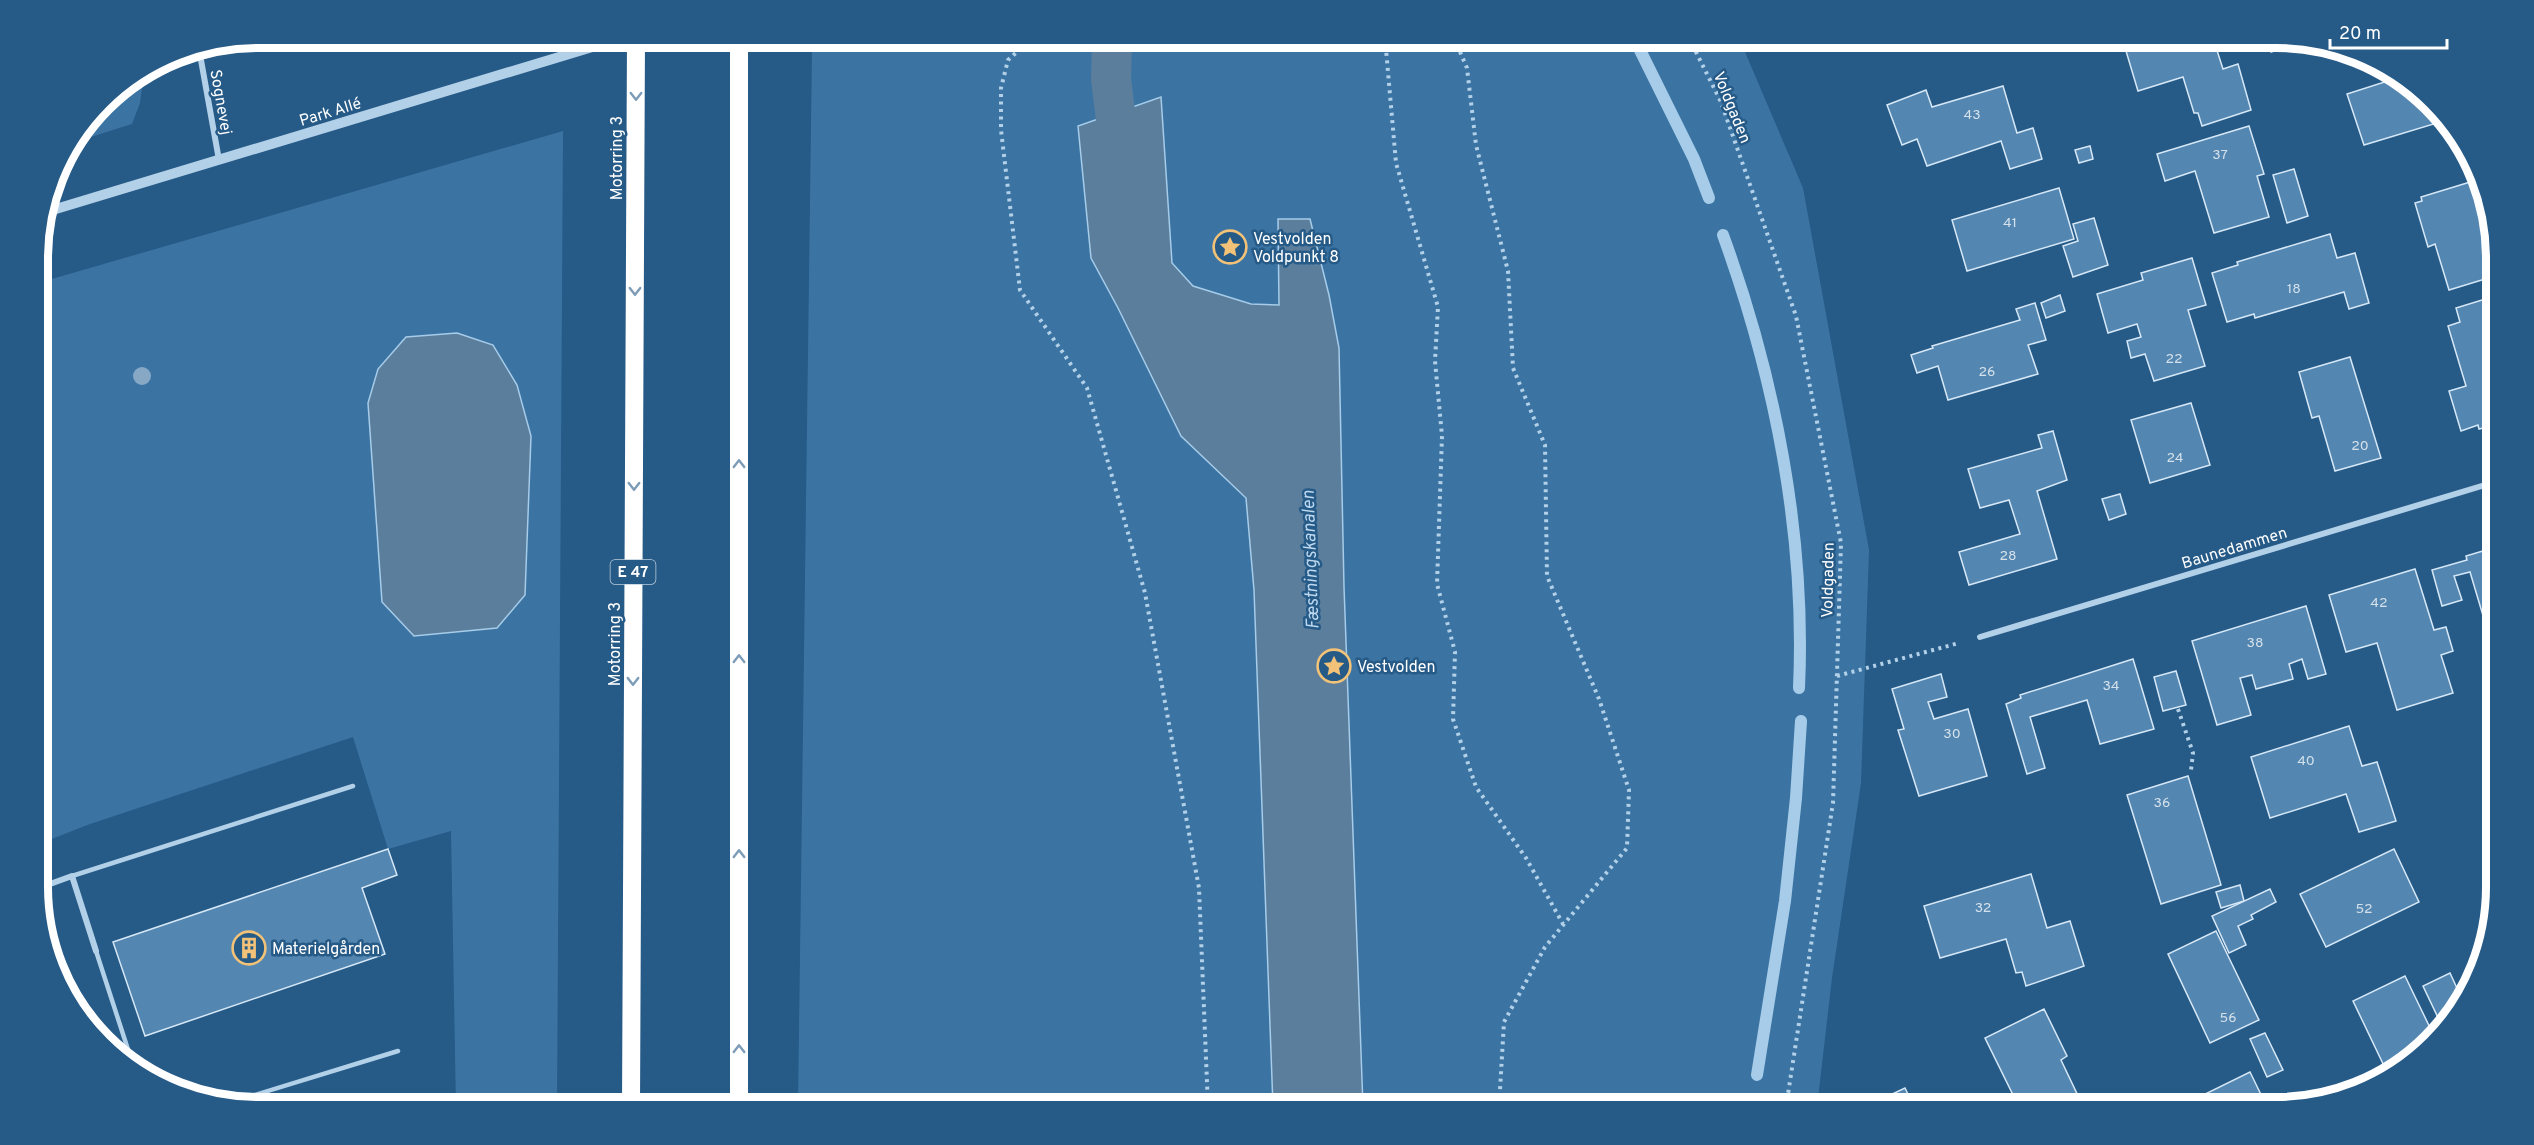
<svg xmlns="http://www.w3.org/2000/svg" width="2534" height="1145" viewBox="0 0 2534 1145" font-family="Overpass,sans-serif">
<rect width="100%" height="100%" fill="#265a87"/>
<!-- green -->
<g fill="#3b74a3">
<polygon points="857,38 1739,38 1803,188 1869,550 1861,783 1832,978 1817,1107 798,1107 812,51"/>
<polygon points="144,73 140,103 132,124 75,142 112,92"/>
<polygon points="563,131 557,1107 456,1107 451,831 388,849 353,737 90,824 39,844 38,283"/>
</g>
<!-- water -->
<g fill="#5b7e9d" stroke="#a6cce9" stroke-width="1.5">
<polygon points="1161,97 1172,263 1193,286 1251,304 1279,305 1278,219 1310,219 1329,295 1339,348 1344,587 1363,1107 1273,1107 1254,590 1246,498 1181,436 1118,308 1091,258 1078,126"/>
<polygon points="457,333 493,345 517,385 531,436 525,595 497,628 414,636 382,602 368,403 378,369 406,337"/>
</g>
<g fill="none" stroke-linecap="round" stroke-linejoin="round">
<!-- stream -->
<g stroke="#a6cce9" stroke-width="12">
<polyline points="1634,38 1694,159 1709,198"/>
<path d="M 1723,235 C 1775,378 1806,535 1799,688"/>
<polyline points="1757,1075 1785,901 1796,798 1801,721"/>
</g>
<!-- canal -->
<polyline stroke="#5b7e9d" stroke-width="40" points="1112,38 1111,79 1122,169"/>
</g>
<!-- building -->
<g fill="#5386b0" stroke="#d6e8f7" stroke-width="1.5">
<polygon points="2169,38 2213,38 2223,69 2238,64 2251,110 2202,126 2198,113 2194,113 2183,77 2138,91 2126,51"/>
<polygon points="2256,38 2281,39 2284,48 2271,52 2269,45 2259,48"/>
<polygon points="2400,77 2411,83 2447,120 2364,145 2347,94"/>
<polygon points="2003,86 2017,133 2033,128 2042,159 2010,169 2001,141 1927,166 1917,139 1902,145 1887,105 1926,90 1932,107"/>
<polygon points="2249,126 2264,174 2257,176 2269,217 2214,233 2195,171 2165,181 2157,154"/>
<polygon points="2090,146 2093,159 2079,163 2075,150"/>
<polygon points="2294,169 2308,216 2287,223 2273,175"/>
<polygon points="2480,179 2495,229 2495,276 2449,290 2435,244 2428,247 2415,203 2422,201 2421,197"/>
<polygon points="2059,188 2074,239 1967,271 1952,220"/>
<polygon points="2094,218 2108,265 2073,277 2063,246 2078,241 2073,224"/>
<polygon points="2330,234 2337,258 2355,253 2369,303 2349,309 2344,292 2255,318 2254,314 2227,322 2212,273 2238,265 2237,262"/>
<polygon points="2192,258 2206,305 2188,310 2205,366 2154,381 2145,354 2131,358 2127,341 2141,337 2137,324 2108,333 2097,294 2143,280 2141,273"/>
<polygon points="2060,295 2065,311 2046,318 2041,303"/>
<polygon points="2495,296 2495,425 2479,429 2478,425 2461,431 2449,391 2466,386 2448,326 2460,322 2456,308"/>
<polygon points="2035,303 2046,340 2028,345 2038,374 1948,400 1938,366 1917,373 1911,355 1933,348 1932,346 2020,320 2016,309"/>
<polygon points="2350,357 2381,458 2335,471 2319,416 2312,418 2299,372"/>
<polygon points="2191,403 2210,465 2150,483 2131,420"/>
<polygon points="2053,431 2067,480 2037,491 2057,559 1969,585 1959,552 2020,534 2009,500 1980,508 1968,469 2042,448 2038,435"/>
<polygon points="2120,494 2126,514 2109,520 2102,499"/>
<polygon points="2496,547 2496,659 2470,572 2454,576 2462,600 2442,606 2432,570 2467,560 2466,556"/>
<polygon points="2415,569 2434,630 2446,627 2453,651 2441,655 2453,693 2397,710 2377,643 2346,652 2329,595"/>
<polygon points="2306,606 2326,674 2308,679 2302,659 2289,664 2293,679 2256,689 2252,675 2240,678 2251,715 2217,725 2192,641"/>
<polygon points="2133,659 2154,729 2100,744 2087,700 2030,717 2045,768 2027,774 2006,704 2021,698 2020,695"/>
<polygon points="2176,671 2186,705 2163,711 2154,677"/>
<polygon points="1941,674 1947,697 1928,702 1934,719 1968,709 1987,776 1919,796 1898,730 1904,729 1892,689"/>
<polygon points="2349,726 2362,766 2377,762 2396,821 2359,832 2346,794 2270,818 2251,757"/>
<polygon points="2188,776 2221,885 2161,904 2127,795"/>
<polygon points="388,849 397,875 362,888 385,954 145,1036 113,942"/>
<polygon points="2394,849 2419,902 2326,947 2300,894"/>
<polygon points="2031,874 2047,928 2070,921 2084,966 2026,986 2022,972 2016,973 2006,939 1940,958 1924,906"/>
<polygon points="2240,885 2244,901 2221,908 2216,892"/>
<polygon points="2270,889 2276,902 2251,915 2253,919 2238,926 2246,945 2229,953 2212,916"/>
<polygon points="2216,931 2259,1020 2210,1043 2168,954"/>
<polygon points="2450,973 2462,999 2450,1019 2441,1024 2423,986"/>
<polygon points="2405,976 2435,1038 2414,1057 2386,1070 2353,1001"/>
<polygon points="2044,1009 2067,1056 2061,1060 2080,1100 2066,1107 2019,1107 1985,1038"/>
<polygon points="2265,1033 2283,1070 2267,1077 2250,1039"/>
<polygon points="2250,1072 2267,1107 2202,1107 2197,1098"/>
<polygon points="1905,1088 1914,1107 1865,1107"/>
</g>
<g fill="none" stroke-linecap="round" stroke-linejoin="round">
<!-- path -->
<g stroke="#b2d0e8" stroke-width="4" stroke-dasharray="3 4.5" stroke-linecap="butt">
<polyline points="1032,38 1008,60 1001,88 1001,130 1020,290 1087,388 1145,593 1199,888 1208,1107"/>
<polyline points="1385,38 1396,163 1438,307 1435,361 1442,436 1437,584 1455,652 1453,719 1476,787 1526,858 1563,924"/>
<polyline points="1454,38 1467,68 1476,145 1508,271 1513,368 1545,445 1547,576 1599,699 1629,790 1627,848 1545,947 1504,1022 1499,1107"/>
<polyline points="1689,38 1721,102 1796,316 1841,543 1833,803 1786,1107"/>
<polyline points="1837,676 1959,643"/>
<polyline points="2178,709 2193,753 2191,770"/>
</g>
<!-- service -->
<g stroke="#b2d0e8" stroke-width="4.5">
<polyline points="72,876 353,786"/>
<polyline points="96,951 134,1068"/>
<polyline points="232,1102 398,1051"/>
</g>
<!-- minor -->
<g stroke="#b2d0e8" stroke-width="6">
<polyline points="199,49 219,160"/>
<polyline points="1980,637 2495,482"/>
<polyline points="39,888 72,876 96,951"/>
</g>
<!-- tertiary -->
<polyline stroke="#b2d0e8" stroke-width="10" points="46,212 622,38"/>
<!-- motorway -->
<g stroke="#fff" stroke-width="18">
<polyline points="631,1107 636,38"/>
<polyline points="739,1107 739,38"/>
</g>
</g>
<!-- trees -->
<circle fill="#87a8c5" cx="142" cy="376" r="9"/>
<!-- one-way arrows -->
<defs><path id="oneway-chevron" d="M-2-3.5L2.5 0L-2 3.5" fill="none" stroke-width="1.6" stroke-linecap="round" stroke-linejoin="round" transform="scale(1.5)"/></defs>
<g stroke="#7d9cb7">
<use href="#oneway-chevron" transform="translate(636 96) rotate(90)"/>
<use href="#oneway-chevron" transform="translate(635 291) rotate(90)"/>
<use href="#oneway-chevron" transform="translate(739 464) rotate(-90)"/>
<use href="#oneway-chevron" transform="translate(634 486) rotate(90)"/>
<use href="#oneway-chevron" transform="translate(739 659) rotate(-90)"/>
<use href="#oneway-chevron" transform="translate(633 681) rotate(90)"/>
<use href="#oneway-chevron" transform="translate(739 854) rotate(-90)"/>
<use href="#oneway-chevron" transform="translate(739 1049) rotate(-90)"/>
</g>
<!-- icons -->
<defs>
<symbol id="sight-ring" viewBox="-11 -11 22 22"><circle r="9.5" fill="#265a87" stroke="#f1c277" stroke-width="1.5"/><path d="M0-6L1.8-2.2L6-1.7L2.9 1.2L3.7 5.4L0 3.3L-3.7 5.4L-2.9 1.2L-6-1.7L-1.8-2.2Z" fill="#f1c277"/></symbol>
<symbol id="building-ring" viewBox="-11 -11 22 22"><circle r="9.5" fill="#265a87" stroke="#f1c277" stroke-width="1.5"/><path d="M-4-6H4V6H1V3H-1V6H-4ZM-2.5-4.3h1.7v1.8h-1.7ZM.8-4.3h1.7v1.8H.8ZM-2.5-1h1.7V.8h-1.7ZM.8-1h1.7V.8H.8Z" fill="#f1c277"/></symbol>
</defs>
<g fill-rule="evenodd">
<use href="#sight-ring" x="1211" y="228" width="38" height="38"/>
<use href="#sight-ring" x="1315" y="647" width="38" height="38"/>
<use href="#building-ring" x="230" y="929" width="38" height="38"/>
</g>
<g text-anchor="middle" stroke-width="5" stroke-linejoin="round" paint-order="stroke">
<!-- number labels -->
<g font-size="14" fill="#d4e1eb">
<text x="1972" y="119">43</text>
<text x="2220" y="159">37</text>
<text x="2010" y="227">41</text>
<text x="2294" y="293">18</text>
<text x="2174" y="363">22</text>
<text x="1987" y="376">26</text>
<text x="2360" y="450">20</text>
<text x="2175" y="462">24</text>
<text x="2008" y="560">28</text>
<text x="2379" y="607">42</text>
<text x="2255" y="647">38</text>
<text x="2111" y="690">34</text>
<text x="1952" y="738">30</text>
<text x="2306" y="765">40</text>
<text x="2162" y="807">36</text>
<text x="1983" y="912">32</text>
<text x="2364" y="913">52</text>
<text x="2228" y="1022">56</text>
</g>
<!-- shield labels -->
<rect fill="#265a87" stroke="#becedb" stroke-width="1.5" x="610.5" y="560" width="45" height="24" rx="4.5"/>
<g font-size="15" font-weight="bold" fill="#fff">
<text x="633" y="577">E 47</text>
</g>
<!-- street labels -->
<g font-size="16" fill="#fff" stroke="#265a87">
<text transform="translate(222 102) rotate(80)" y="6">Sognevej</text>
<text transform="translate(1733 107) rotate(68)" y="6">Voldgaden</text>
<text transform="translate(330 111) rotate(-17)" y="6">Park Allé</text>
<text transform="translate(616 158) rotate(-90)" y="6">Motorring 3</text>
<text transform="translate(2234 547) rotate(-17)" y="6">Baunedammen</text>
<text transform="translate(1827 580) rotate(-89)" y="6">Voldgaden</text>
<text transform="translate(614 644) rotate(-90)" y="6">Motorring 3</text>
</g>
<!-- poi labels -->
<g font-size="16" fill="#fff" stroke="#265a87" text-anchor="start">
<text x="1253" y="244">Vestvolden<tspan x="1253" dy="18">Voldpunkt 8</tspan></text>
<text x="1357" y="672">Vestvolden</text>
<text x="272" y="954">Materielgården</text>
</g>
<!-- water labels -->
<g font-size="18" font-style="italic" fill="#bed9f0" stroke="#265a87">
<text transform="translate(1310 560) rotate(-92)" y="6">Fæstningskanalen</text>
</g>
</g>
<!-- crop -->
<path d="M0 0H2534V1145H0ZM258 48H2276A210 210 0 0 1 2486 258V887A210 210 0 0 1 2276 1097H258A210 210 0 0 1 48 887V258A210 210 0 0 1 258 48Z" fill="#265a87" fill-rule="evenodd"/>
<path fill="none" stroke="#fff" stroke-width="8" d="M258 48H2276A210 210 0 0 1 2486 258V887A210 210 0 0 1 2276 1097H258A210 210 0 0 1 48 887V258A210 210 0 0 1 258 48Z"/>
<!-- scale -->
<path d="M2330 39v9h117v-9" fill="none" stroke="#ffffff" stroke-width="3"/>
<text x="2339" y="39" font-size="18" fill="#ffffff" stroke="#265a87" stroke-width="4.5" paint-order="stroke">20 m</text>
</svg>
